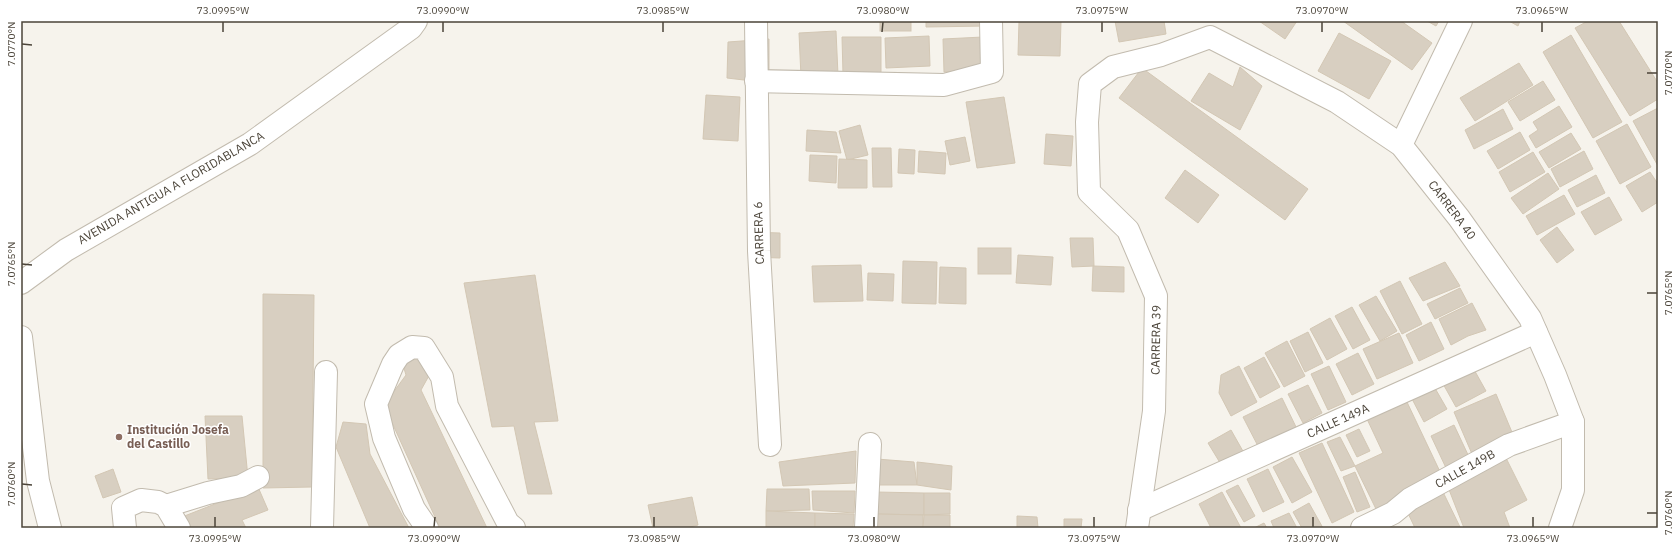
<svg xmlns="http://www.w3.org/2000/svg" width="1679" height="549" viewBox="0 0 1679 549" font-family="'IBM Plex Sans',sans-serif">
<rect width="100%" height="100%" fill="#f6f3ec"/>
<!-- building -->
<g fill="#d8cfc1" stroke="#d3c7b4">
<rect x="880" y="21" width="31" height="10"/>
<polygon points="926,21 986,21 986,26 926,27"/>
<polygon points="1019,21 1061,21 1060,56 1018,55"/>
<polygon points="1115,21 1164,21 1166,34 1119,42"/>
<polygon points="1259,21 1297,21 1285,39"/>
<polygon points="1343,21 1401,21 1432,43 1412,70"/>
<polygon points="1427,21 1439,21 1436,26"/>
<polygon points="1509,21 1520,21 1518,26"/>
<polygon points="1588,21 1619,21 1658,83 1658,99 1630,116 1575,28"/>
<polygon points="836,31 838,75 801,77 799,33"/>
<polygon points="1339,33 1391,61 1369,99 1318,71"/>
<polygon points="1571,35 1622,122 1593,138 1543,52"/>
<polygon points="929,36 930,66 886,68 885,38"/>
<polygon points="842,37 881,37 881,73 843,74"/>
<polygon points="983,37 984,71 944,72 943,39"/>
<polygon points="769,39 769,83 727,78 728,42"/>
<polygon points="1519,63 1533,85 1475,121 1460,98"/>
<polygon points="1240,67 1262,86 1240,130 1191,101 1209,73 1233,87"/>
<polygon points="1142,68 1308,189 1285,220 1119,98"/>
<polygon points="1543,81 1555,100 1520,121 1508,102"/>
<polygon points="706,95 740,97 738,141 703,139"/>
<polygon points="1004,97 1015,163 977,168 966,102"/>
<polygon points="1559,106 1572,127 1536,148 1529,136 1538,130 1533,122"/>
<polygon points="1658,108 1658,166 1633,121"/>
<polygon points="1503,109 1513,129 1474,149 1465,130"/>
<polygon points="1627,124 1651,167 1620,184 1596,141"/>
<polygon points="860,125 868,155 847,160 839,131"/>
<polygon points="807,130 836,132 841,153 806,151"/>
<polygon points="1520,132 1530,150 1498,169 1487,151"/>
<polygon points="1571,133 1581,149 1549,168 1539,152"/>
<polygon points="1046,134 1073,136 1071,166 1044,164"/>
<polygon points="965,137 970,161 950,165 945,141"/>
<polygon points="872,148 891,148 892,187 873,187"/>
<polygon points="899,149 915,150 914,174 898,173"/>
<polygon points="919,151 946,153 945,174 918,172"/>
<polygon points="1584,151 1593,169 1560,187 1551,169"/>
<polygon points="1533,152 1545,172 1510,192 1499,172"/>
<polygon points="810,155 837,156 836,183 809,181"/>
<polygon points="839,159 867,160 867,188 838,188"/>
<polygon points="1185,170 1219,195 1198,223 1165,198"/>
<polygon points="1650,172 1658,184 1658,202 1642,212 1626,186"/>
<polygon points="1548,173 1559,189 1523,214 1511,198"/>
<polygon points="1596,175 1605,193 1577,207 1568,190"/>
<polygon points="1564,195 1575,214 1537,235 1526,216"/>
<polygon points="1609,197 1622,220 1595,235 1581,212"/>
<polygon points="1557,227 1574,250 1557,263 1540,240"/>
<polygon points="751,232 780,233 780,258 750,257"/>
<polygon points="1070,238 1093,238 1094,266 1072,267"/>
<rect x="978" y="248" width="33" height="26"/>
<polygon points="1018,255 1053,257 1051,285 1016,283"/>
<polygon points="903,261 937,262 936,304 902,303"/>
<polygon points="1445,262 1460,286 1423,301 1409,278"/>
<polygon points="861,265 863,301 814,302 812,266"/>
<polygon points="1093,266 1124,267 1124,292 1092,291"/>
<polygon points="940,267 966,268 966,304 939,303"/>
<polygon points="868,273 894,274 893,301 867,300"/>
<polygon points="535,275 558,421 534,422 552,494 528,494 514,426 492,427 464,283"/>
<polygon points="1400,281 1422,324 1402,334 1380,291"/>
<polygon points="1460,288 1468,303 1435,319 1427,304"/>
<polygon points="263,294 314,295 312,487 263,488"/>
<polygon points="1376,296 1397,331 1380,341 1359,305"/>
<polygon points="1472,303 1486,330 1468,336 1451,345 1439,319"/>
<polygon points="1352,307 1370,340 1353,349 1335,316"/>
<polygon points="1330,318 1347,349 1327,360 1310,329"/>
<polygon points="1431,322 1444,349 1419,361 1406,335"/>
<polygon points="1308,332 1323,363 1305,372 1290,341"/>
<polygon points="1399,333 1413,363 1377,379 1363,349"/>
<polygon points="1287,341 1305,376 1284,387 1265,353"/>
<polygon points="425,351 431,372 421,390 487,528 440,528 384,405 406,375 403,365"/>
<polygon points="1358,353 1374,384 1352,395 1336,364"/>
<polygon points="1264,357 1280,387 1260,398 1244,368"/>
<polygon points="1239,366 1257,402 1231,416 1219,393 1221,375"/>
<polygon points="1329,366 1346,402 1328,410 1311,374"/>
<polygon points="1472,366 1486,391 1456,407 1442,382"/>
<polygon points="1432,383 1447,409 1424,422 1410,395"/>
<polygon points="1308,385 1322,413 1303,423 1288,394"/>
<polygon points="1496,394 1514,437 1472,454 1454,412"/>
<polygon points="1282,398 1297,429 1259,448 1243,417"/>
<polygon points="1406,400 1443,478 1376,509 1355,466 1383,453 1367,419"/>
<polygon points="205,416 242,416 248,478 208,479"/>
<polygon points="343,422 366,424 370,454 409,528 370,528 336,447"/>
<polygon points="1454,425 1470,459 1447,470 1431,436"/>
<polygon points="1359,429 1370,451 1357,457 1346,435"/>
<polygon points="1231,430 1244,453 1222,466 1208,443"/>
<polygon points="1340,437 1355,466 1341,471 1327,442"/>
<polygon points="1322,443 1354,512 1332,523 1299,453"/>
<polygon points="856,451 855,483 783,486 779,462"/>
<polygon points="1503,452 1527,500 1504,512 1510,528 1464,528 1446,482"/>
<polygon points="1292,457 1312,492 1292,503 1273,467"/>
<polygon points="877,459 914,462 917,485 878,485"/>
<polygon points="917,462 952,466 951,490 917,485"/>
<polygon points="113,469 121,492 103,498 95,476"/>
<polygon points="1268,469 1284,502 1263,512 1247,479"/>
<polygon points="1355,472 1370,507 1357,512 1343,477"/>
<polygon points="1238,485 1255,516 1244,522 1226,491"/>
<polygon points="258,487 268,510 242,520 246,528 189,528 182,517"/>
<polygon points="767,489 809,489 810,510 766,511"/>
<polygon points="812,491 855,491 854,513 813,510"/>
<polygon points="876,492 924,493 924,515 876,514"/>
<polygon points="1222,492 1241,528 1211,528 1199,504"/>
<polygon points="1443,492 1460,527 1415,528 1406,509"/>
<polygon points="924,493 950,493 950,514 924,515"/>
<polygon points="692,497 698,525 686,528 653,528 648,505"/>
<polygon points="1309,503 1323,528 1302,528 1293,512"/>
<polygon points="766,511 815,513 815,528 766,528"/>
<polygon points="815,513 854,514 853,528 815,528"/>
<polygon points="1289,513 1297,528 1274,528 1271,521"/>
<polygon points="876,514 923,515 923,528 876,528"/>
<polygon points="924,515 950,515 950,528 923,528"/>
<polygon points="1017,516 1037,517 1038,528 1017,528"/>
<polygon points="1064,519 1082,519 1081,528 1064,528"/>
<polygon points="1264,523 1267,528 1254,528"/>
</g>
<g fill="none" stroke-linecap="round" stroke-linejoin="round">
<defs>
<g id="minor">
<polyline points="756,21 759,251 770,445"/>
<polyline points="756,81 944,85 992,72 991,21"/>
<polyline points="1401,145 1461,21"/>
<polyline points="21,283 66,250 250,144 411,28 416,21"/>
<polyline points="21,337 38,481 50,528"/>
<polyline points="166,506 208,493 241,486 258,477"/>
<polyline points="1139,510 1536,332"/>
<polyline points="125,528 123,508 141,500 158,502 166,506 179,528"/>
<polyline points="322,528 326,372"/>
<polyline points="427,528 414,509 384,438 376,404 393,364 399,355 412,347 424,348 442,377 447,406 508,523 514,528"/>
<polyline points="866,528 870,444"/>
<polyline points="1137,528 1154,411 1156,296 1128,230 1089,192 1087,122 1090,84 1113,67 1161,55 1210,37 1337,102 1401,145 1459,218 1530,318 1555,375 1573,422 1573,490 1560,528"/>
<polyline points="1362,528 1393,513 1410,499 1509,445 1573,422"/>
</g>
</defs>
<!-- minor casing -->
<use href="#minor" stroke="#c2bbae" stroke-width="24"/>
<!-- minor -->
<use href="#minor" stroke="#fff" stroke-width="22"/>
</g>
<!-- ticks -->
<path fill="none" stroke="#4b4439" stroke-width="1.5" d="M 223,32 L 223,22M 443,32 L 443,22M 663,32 L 663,22M 882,32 L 883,22M 1102,32 L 1102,22M 1322,32 L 1322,22M 1542,32 L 1542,22M 22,44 L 32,45M 1647,73 L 1657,73M 22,264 L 32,265M 1647,293 L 1657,293M 22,484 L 32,485M 1647,513 L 1657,513M 215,527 L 215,517M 434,527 L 435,517M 654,527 L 654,517M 874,527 L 874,517M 1094,527 L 1094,517M 1313,527 L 1313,517M 1533,527 L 1533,517"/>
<!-- markers -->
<circle fill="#8d6e63" stroke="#fff" stroke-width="1.5" cx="119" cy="437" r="4"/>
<g text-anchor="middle" stroke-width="3" stroke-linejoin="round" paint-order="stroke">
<!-- street labels -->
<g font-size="12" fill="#4b4439" stroke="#fff">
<text transform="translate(171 188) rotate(-30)" y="4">AVENIDA ANTIGUA A FLORIDABLANCA</text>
<text transform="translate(1452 210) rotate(53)" y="4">CARRERA 40</text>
<text transform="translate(759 233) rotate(-92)" y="4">CARRERA 6</text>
<text transform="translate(1156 340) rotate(-89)" y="4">CARRERA 39</text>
<text transform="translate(1338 421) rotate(-24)" y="4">CALLE 149A</text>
<text transform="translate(1465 469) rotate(-29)" y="4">CALLE 149B</text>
</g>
<!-- education labels -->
<g font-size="12" font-weight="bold" fill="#785e54" stroke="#fff" text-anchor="start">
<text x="127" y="434">Institución Josefa<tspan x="127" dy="14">del Castillo</tspan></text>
</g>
</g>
<!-- border -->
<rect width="1679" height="549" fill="none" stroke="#ffffff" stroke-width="44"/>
<rect x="22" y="22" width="1635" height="505" fill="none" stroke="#4b4439" stroke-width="1.5"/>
<g font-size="10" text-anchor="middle" fill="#4b4439">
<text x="223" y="14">73.0995°W</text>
<text x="443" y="14">73.0990°W</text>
<text x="663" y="14">73.0985°W</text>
<text x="883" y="14">73.0980°W</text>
<text x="1102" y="14">73.0975°W</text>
<text x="1322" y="14">73.0970°W</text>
<text x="1542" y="14">73.0965°W</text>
<text transform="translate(11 44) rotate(-90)" y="4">7.0770°N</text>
<text transform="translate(1668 73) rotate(-90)" y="4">7.0770°N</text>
<text transform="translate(11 264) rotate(-90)" y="4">7.0765°N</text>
<text transform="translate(1668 293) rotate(-90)" y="4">7.0765°N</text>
<text transform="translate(11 484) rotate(-90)" y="4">7.0760°N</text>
<text transform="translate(1668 513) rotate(-90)" y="4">7.0760°N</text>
<text x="215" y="542">73.0995°W</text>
<text x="434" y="542">73.0990°W</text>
<text x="654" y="542">73.0985°W</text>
<text x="874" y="542">73.0980°W</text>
<text x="1094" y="542">73.0975°W</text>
<text x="1313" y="542">73.0970°W</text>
<text x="1533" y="542">73.0965°W</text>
</g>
</svg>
